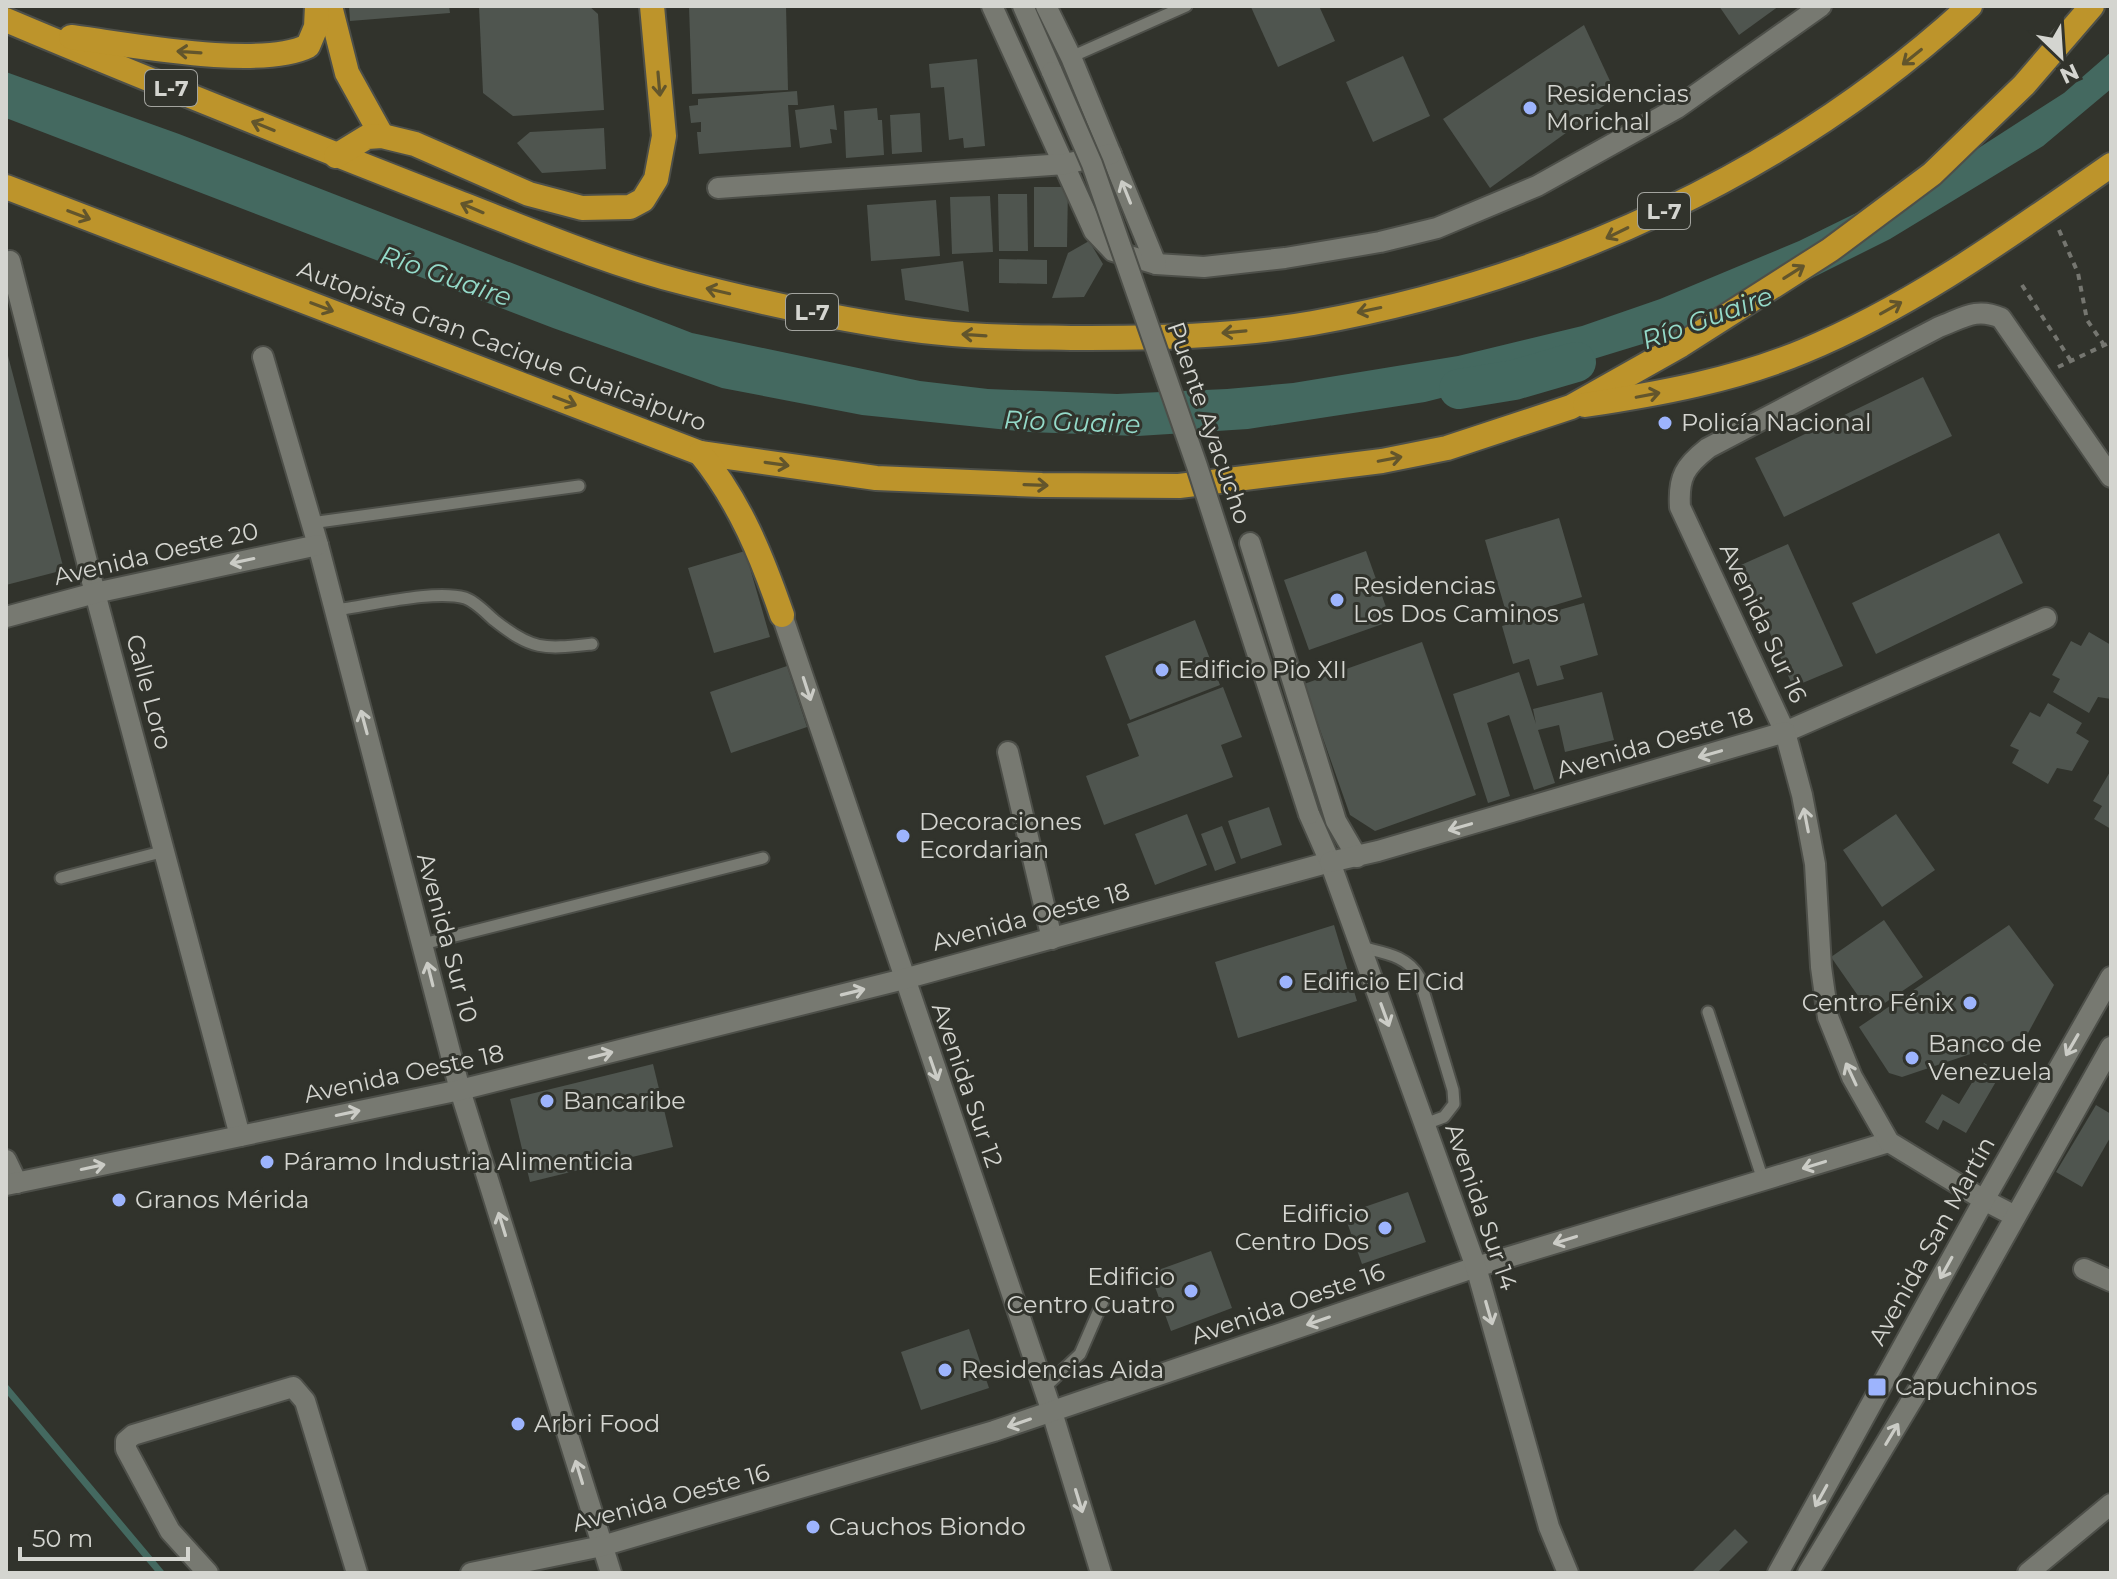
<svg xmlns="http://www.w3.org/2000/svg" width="2117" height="1579" viewBox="0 0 2117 1579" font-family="Montserrat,sans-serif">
<rect width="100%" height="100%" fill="#31332c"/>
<!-- water -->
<polygon fill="#446960" points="2111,52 2111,89 2043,146 1890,239 1812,278 1685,331 1587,361 1425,402 1248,429 1138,436 1028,432 862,415 722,388 553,328 6,118 6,72 179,134 692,333 920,381 988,389 1117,394 1227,389 1293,383 1458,356 1582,326 1660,299 1799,241 1946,169 2064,93"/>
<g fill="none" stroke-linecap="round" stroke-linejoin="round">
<!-- stream -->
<polyline stroke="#446960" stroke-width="7" points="6,1388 161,1573"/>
<!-- river -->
<polyline stroke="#446960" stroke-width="40" points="1459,389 1514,380 1576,362"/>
</g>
<!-- building -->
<g fill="#4f554f">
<polygon points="349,6 449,6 450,13 350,21"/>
<polygon points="479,6 589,6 598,14 604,110 513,116 483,93"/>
<polygon points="689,6 786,6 788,90 692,94"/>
<polygon points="1254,6 1319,6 1335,41 1278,67 1251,7"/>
<polygon points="1719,6 1779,6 1739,35"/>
<polygon points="1584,25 1617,96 1490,188 1443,119"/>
<polygon points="1403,56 1430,116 1373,142 1346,82"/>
<polygon points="977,59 985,146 964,148 963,138 949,140 944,87 931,88 929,64"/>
<polygon points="797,91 798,105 788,105 791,147 699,154 697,132 701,132 701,122 691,123 689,106 698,105 698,99"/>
<polygon points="834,105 837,130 830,129 832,143 800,148 795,110"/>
<polygon points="877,108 878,120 882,120 884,155 846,158 844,111"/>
<polygon points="920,113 922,152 892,154 890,115"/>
<polygon points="604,128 606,169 542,173 517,143 530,132"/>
<polygon points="1034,187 1068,187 1067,247 1034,247"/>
<polygon points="998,194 1027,194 1028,251 999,251"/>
<polygon points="990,196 993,252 952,254 950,197"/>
<polygon points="936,200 940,256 871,261 867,205"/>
<polygon points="1089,241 1103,264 1084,297 1052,298 1068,253"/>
<polygon points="999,259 1047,260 1047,284 999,283"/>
<polygon points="963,261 969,312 905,300 901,269"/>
<polygon points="7,352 64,570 6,585 6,353"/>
<polygon points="1923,377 1952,436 1784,517 1755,458"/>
<polygon points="1559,518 1582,597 1508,619 1485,540"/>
<polygon points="1999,533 2023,583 1876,654 1852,603"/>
<polygon points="1788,544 1843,666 1793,687 1741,565"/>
<polygon points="745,551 770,637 714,653 688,568"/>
<polygon points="1366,551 1391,621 1309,650 1284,580"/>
<polygon points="1584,603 1598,655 1560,666 1564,679 1537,686 1529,659 1513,664 1502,626"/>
<polygon points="1195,620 1220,685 1130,720 1105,656"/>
<polygon points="2089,632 2111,645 2111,699 2098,697 2089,713 2053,692 2060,679 2052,675 2071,641 2081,646"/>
<polygon points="1422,642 1476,795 1375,831 1350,815 1304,684"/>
<polygon points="787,666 807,727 731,753 710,692"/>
<polygon points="1519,672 1536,724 1533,709 1602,692 1614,740 1565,752 1559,725 1538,730 1555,783 1534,790 1509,715 1487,723 1510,796 1488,803 1453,694"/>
<polygon points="1223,687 1242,737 1221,745 1233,777 1104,825 1086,776 1139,756 1127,724"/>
<polygon points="2048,703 2082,723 2076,733 2089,741 2072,771 2057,768 2048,784 2012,763 2019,750 2010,746 2030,712 2040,717"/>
<polygon points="2111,770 2111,829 2094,819 2102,806 2093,801"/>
<polygon points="1269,807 1282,845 1241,859 1228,821"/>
<polygon points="1187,814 1207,865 1155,885 1135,834"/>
<polygon points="1896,814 1935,870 1882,907 1843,850"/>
<polygon points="1222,826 1236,863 1215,871 1201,834"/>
<polygon points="1884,920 1923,977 1870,1013 1831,957"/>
<polygon points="1334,925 1357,1001 1238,1038 1215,962"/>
<polygon points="2009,925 2054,985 2027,1035 1902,1077 1889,1073 1859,1027"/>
<polygon points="1984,1063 2001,1073 1966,1133 1943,1120 1938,1130 1925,1122 1942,1094 1959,1104"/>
<polygon points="653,1064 673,1147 530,1182 510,1099"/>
<polygon points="2096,1105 2111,1114 2111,1136 2082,1187 2056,1172"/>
<polygon points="1408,1192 1426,1242 1362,1264 1344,1214"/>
<polygon points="1211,1251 1232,1308 1171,1331 1150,1273"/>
<polygon points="969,1329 989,1388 921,1410 901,1352"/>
<polygon points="1735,1529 1748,1542 1717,1573 1691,1573"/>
</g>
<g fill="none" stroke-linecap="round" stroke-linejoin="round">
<defs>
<g id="service">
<polyline points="1071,57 1186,6"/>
<polyline points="311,523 579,486"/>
<path d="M 335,610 C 369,606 434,589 465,598 C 475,601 486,613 494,620 C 533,651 544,649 592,644"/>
<polyline points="61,878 165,851"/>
<polyline points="423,944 763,858"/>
<path d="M 1361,947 C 1383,953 1407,955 1419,977 L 1453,1090 L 1454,1104 L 1444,1117 L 1425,1124"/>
<polyline points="1708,1012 1763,1180"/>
<polyline points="1044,1388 1080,1354 1103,1301"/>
</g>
<g id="minor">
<polyline points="992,6 1094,231 1113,251 1156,264 1204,267 1285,258 1380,242 1437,228 1537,186 1677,108 1821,6"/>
<polyline points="1046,6 1071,57 1156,264"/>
<polyline points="718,188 1065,164 1111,154"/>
<polyline points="10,261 95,593 240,1136"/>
<polyline points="263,357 318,545 460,1090 611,1573"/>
<polyline points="1250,543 1336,821 1357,857"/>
<polyline points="782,615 1052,1412 1101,1573"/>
<polyline points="6,617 95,593 318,545"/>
<path d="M 2046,618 L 1785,732 L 1680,507 C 1678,477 1685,466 1708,448 L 1939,327 C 1963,318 1976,307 2001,318 L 2111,477"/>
<polyline points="1008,752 1052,939"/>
<polyline points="6,1160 17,1183"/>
<polyline points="6,1185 460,1090 904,979 1330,862"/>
<polyline points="2084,1269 2111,1281"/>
<polyline points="208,1573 170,1531 126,1449 126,1441 133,1435 293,1387 305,1401 357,1573"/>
<polyline points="471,1573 602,1546 994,1431 1476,1267 1889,1142"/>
<polyline points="2028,1573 2111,1504"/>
</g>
<g id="tertiary">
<polyline points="1023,6 1052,72"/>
<polyline points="1309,814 1330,862 1476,1267 1549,1527 1568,1573"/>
<polyline points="1330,862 1378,851 1785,732 1802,795 1815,864 1821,967 1828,1017 1852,1077 1889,1142 1984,1200 2015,1216"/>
</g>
<g id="secondary">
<polyline points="1778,1573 1984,1200 2111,977"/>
<polyline points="1808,1573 1918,1390 2111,1047"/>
</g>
<g id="motorway">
<polyline points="330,6 347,73 382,136"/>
<path d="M 6,20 C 155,83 306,143 457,202 C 532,231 607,263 685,283 C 763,303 843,321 923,331 C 972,337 1022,337 1071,338 C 1152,338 1234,337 1313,323 C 1556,279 1788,173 1970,6"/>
<path d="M 71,37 C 126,44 260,70 308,46 L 316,27 L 317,6"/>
<polyline points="336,156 367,137 382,136 415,144 529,194 582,208 630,207 643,200 656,179 664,136 652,6"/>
<polyline points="6,187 700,453 876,478 1042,485 1179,486 1382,461 1447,448 1571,407 1681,345 1830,250 1932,174 2024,85 2092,6"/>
<path d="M 1585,405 C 1658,394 1735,380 1804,351 C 1915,305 2013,233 2111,165"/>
<path d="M 700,453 C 740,502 762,557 782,615"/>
</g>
</defs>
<!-- service casing -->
<use href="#service" stroke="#4d4f49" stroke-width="15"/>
<!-- minor casing -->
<use href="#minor" stroke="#4d4f49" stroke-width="24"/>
<!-- tertiary casing -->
<use href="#tertiary" stroke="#4d4f49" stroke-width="24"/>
<!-- secondary casing -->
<use href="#secondary" stroke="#4d4f49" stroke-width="24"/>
<!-- motorway casing -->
<use href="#motorway" stroke="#4d4f49" stroke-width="28"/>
<!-- path -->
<g stroke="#757670" stroke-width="4" stroke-dasharray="6 6" stroke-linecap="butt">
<polyline points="2059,230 2078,273 2087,320 2104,345"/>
<polyline points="2022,285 2071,361"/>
<polyline points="2058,367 2111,342"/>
</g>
<!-- service -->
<use href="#service" stroke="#777971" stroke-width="11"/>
<!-- minor -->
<use href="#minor" stroke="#777971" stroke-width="20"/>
<!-- tertiary -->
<use href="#tertiary" stroke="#777971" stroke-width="20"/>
<!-- secondary -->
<use href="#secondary" stroke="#777971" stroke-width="20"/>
<!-- motorway -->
<use href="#motorway" stroke="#bd942b" stroke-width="24"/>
<defs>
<polyline id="tertiary-bridge" points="1052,72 1092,164 1197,466 1309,814"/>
</defs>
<!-- tertiary-bridge casing -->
<use href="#tertiary-bridge" stroke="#4d4f49" stroke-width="24" stroke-linecap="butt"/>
<!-- tertiary-bridge -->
<use href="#tertiary-bridge" stroke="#777971" stroke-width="20"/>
</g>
<!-- one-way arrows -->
<defs><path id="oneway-shaft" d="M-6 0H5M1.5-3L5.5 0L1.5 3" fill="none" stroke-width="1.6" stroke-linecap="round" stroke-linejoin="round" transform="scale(2)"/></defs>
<g stroke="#62552c">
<use href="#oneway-shaft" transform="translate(189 52) rotate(-176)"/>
<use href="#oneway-shaft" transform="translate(1912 57) rotate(141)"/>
<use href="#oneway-shaft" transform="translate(659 84) rotate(85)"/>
<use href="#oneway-shaft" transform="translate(263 126) rotate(-158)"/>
<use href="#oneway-shaft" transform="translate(472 208) rotate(-157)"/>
<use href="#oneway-shaft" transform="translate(79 215) rotate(21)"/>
<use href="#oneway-shaft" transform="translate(1617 233) rotate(154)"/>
<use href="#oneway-shaft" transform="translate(1794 272) rotate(-32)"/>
<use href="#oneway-shaft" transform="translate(718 291) rotate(-167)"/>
<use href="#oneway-shaft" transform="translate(322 307) rotate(21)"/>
<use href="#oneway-shaft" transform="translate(1891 308) rotate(-29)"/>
<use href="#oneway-shaft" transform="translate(1369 310) rotate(168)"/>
<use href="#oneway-shaft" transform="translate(1234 332) rotate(175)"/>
<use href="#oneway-shaft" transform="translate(974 335) rotate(-176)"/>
<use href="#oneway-shaft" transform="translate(1648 395) rotate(-11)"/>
<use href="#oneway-shaft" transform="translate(565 401) rotate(21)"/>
<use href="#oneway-shaft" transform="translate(1390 459) rotate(-11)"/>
<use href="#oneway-shaft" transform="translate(777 464) rotate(8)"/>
<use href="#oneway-shaft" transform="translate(1036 485) rotate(2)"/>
</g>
<g stroke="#cbccc6">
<use href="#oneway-shaft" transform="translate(1126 192) rotate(-112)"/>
<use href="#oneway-shaft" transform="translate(242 561) rotate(168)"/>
<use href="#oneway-shaft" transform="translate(807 689) rotate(72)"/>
<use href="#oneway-shaft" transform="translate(364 722) rotate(-105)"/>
<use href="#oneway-shaft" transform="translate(1710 754) rotate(164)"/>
<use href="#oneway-shaft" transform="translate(1806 820) rotate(-101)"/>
<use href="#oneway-shaft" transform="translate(1460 827) rotate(164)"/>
<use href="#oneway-shaft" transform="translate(430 974) rotate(-104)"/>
<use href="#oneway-shaft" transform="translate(853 992) rotate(-14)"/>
<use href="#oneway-shaft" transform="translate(1385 1015) rotate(70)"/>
<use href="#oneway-shaft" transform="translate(2072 1045) rotate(120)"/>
<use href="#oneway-shaft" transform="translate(601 1055) rotate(-14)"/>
<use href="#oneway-shaft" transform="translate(934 1069) rotate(71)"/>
<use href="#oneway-shaft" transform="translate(1851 1074) rotate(-115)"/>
<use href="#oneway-shaft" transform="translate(348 1113) rotate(-12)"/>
<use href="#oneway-shaft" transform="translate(1814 1165) rotate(163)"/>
<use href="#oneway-shaft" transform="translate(93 1167) rotate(-12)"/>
<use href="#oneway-shaft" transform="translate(502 1224) rotate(-107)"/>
<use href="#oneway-shaft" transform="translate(1565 1240) rotate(163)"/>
<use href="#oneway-shaft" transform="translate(1946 1268) rotate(119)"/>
<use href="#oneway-shaft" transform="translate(1489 1313) rotate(74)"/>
<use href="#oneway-shaft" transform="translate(1318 1321) rotate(161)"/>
<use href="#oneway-shaft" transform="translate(1019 1423) rotate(161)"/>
<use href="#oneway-shaft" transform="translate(1892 1434) rotate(-59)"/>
<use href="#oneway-shaft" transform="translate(579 1472) rotate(-107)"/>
<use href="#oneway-shaft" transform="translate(1821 1496) rotate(119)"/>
<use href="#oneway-shaft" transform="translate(1079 1501) rotate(73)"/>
</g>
<!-- markers -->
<g fill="#9db4fd" stroke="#31332c" stroke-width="3">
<circle cx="1530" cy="108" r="8"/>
<circle cx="1665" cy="423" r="8"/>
<circle cx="1337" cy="600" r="8"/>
<circle cx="1162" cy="670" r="8"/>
<circle cx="903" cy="836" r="8"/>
<circle cx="1286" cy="982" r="8"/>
<circle cx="1970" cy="1003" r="8"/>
<circle cx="1912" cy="1058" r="8"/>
<circle cx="547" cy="1101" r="8"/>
<circle cx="267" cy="1162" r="8"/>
<circle cx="119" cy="1200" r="8"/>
<circle cx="1385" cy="1228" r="8"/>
<circle cx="1191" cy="1291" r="8"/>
<circle cx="945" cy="1370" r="8"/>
<rect x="1867" y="1377" width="20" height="20" rx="4"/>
<circle cx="518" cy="1424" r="8"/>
<circle cx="813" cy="1527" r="8"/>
</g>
<g text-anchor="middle" stroke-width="6" stroke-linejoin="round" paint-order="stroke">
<!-- shield labels -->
<g fill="#31332c" stroke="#a3a49f" stroke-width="2">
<rect x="145" y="70" width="52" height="36" rx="6"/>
<rect x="1638" y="193" width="52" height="36" rx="6"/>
<rect x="786" y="294" width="52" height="36" rx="6"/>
</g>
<g font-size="22" font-weight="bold" fill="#d4d5d0">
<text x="171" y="96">L-7</text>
<text x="1664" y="219">L-7</text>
<text x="812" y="320">L-7</text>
</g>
<!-- poi labels -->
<g font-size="24" fill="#d4d5d0" stroke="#31332c" text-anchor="start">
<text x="1546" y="102">Residencias<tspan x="1546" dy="28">Morichal</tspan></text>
<text x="1681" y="431">Policía Nacional</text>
<text x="1353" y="594">Residencias<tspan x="1353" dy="28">Los Dos Caminos</tspan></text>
<text x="1178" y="678">Edificio Pio XII</text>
<text x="919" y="830">Decoraciones<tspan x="919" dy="28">Ecordarian</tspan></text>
<text x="1302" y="990">Edificio El Cid</text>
<text x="1954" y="1011" text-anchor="end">Centro Fénix</text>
<text x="1928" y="1052">Banco de<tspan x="1928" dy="28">Venezuela</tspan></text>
<text x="563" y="1109">Bancaribe</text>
<text x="283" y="1170">Páramo Industria Alimenticia</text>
<text x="135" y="1208">Granos Mérida</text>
<text x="1369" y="1222" text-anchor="end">Edificio<tspan x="1369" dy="28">Centro Dos</tspan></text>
<text x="1175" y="1285" text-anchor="end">Edificio<tspan x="1175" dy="28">Centro Cuatro</tspan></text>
<text x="961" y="1378">Residencias Aida</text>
<text x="1895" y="1395">Capuchinos</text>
<text x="534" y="1432">Arbri Food</text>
<text x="829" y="1535">Cauchos Biondo</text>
</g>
<!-- street labels -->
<g font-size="24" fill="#d4d5d0" stroke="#31332c">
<text transform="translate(502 346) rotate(21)" y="8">Autopista Gran Cacique Guaicaipuro</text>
<text transform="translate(1209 423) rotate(71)" y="8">Puente Ayacucho</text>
<text transform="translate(156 554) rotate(-13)" y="8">Avenida Oeste 20</text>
<text transform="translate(1763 623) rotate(65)" y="8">Avenida Sur 16</text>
<text transform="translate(149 692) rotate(75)" y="8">Calle Loro</text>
<text transform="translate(1655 743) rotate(-16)" y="8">Avenida Oeste 18</text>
<text transform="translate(1031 917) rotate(-15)" y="8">Avenida Oeste 18</text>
<text transform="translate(447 938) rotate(75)" y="8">Avenida Sur 10</text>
<text transform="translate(404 1074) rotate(-12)" y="8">Avenida Oeste 18</text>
<text transform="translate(967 1085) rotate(71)" y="8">Avenida Sur 12</text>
<text transform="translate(1481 1207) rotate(71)" y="8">Avenida Sur 14</text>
<text transform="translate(1932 1241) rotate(-61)" y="8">Avenida San Martín</text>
<text transform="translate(1288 1304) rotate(-19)" y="8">Avenida Oeste 16</text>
<text transform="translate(671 1498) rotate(-15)" y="8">Avenida Oeste 16</text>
</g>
<!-- water labels -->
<g font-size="26" font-style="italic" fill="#94dac9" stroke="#31332c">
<text transform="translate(446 276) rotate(19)" y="9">Río Guaire</text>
<text transform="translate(1707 318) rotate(-20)" y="9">Río Guaire</text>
<text transform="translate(1072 422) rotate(2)" y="9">Río Guaire</text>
</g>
</g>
<!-- border -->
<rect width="2117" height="1579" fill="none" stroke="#d4d5d0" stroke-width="16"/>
<!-- north arrow -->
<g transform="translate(2061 56) rotate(155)" stroke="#31332c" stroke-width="6" paint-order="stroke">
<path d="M0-6L14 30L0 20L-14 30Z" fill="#d4d5d0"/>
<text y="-12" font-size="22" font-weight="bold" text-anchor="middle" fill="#d4d5d0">N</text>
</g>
<!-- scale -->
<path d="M20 1547v12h168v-12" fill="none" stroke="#d4d5d0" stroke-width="4"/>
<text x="32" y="1547" font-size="24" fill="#d4d5d0" stroke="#31332c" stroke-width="6" paint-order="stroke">50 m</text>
</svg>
